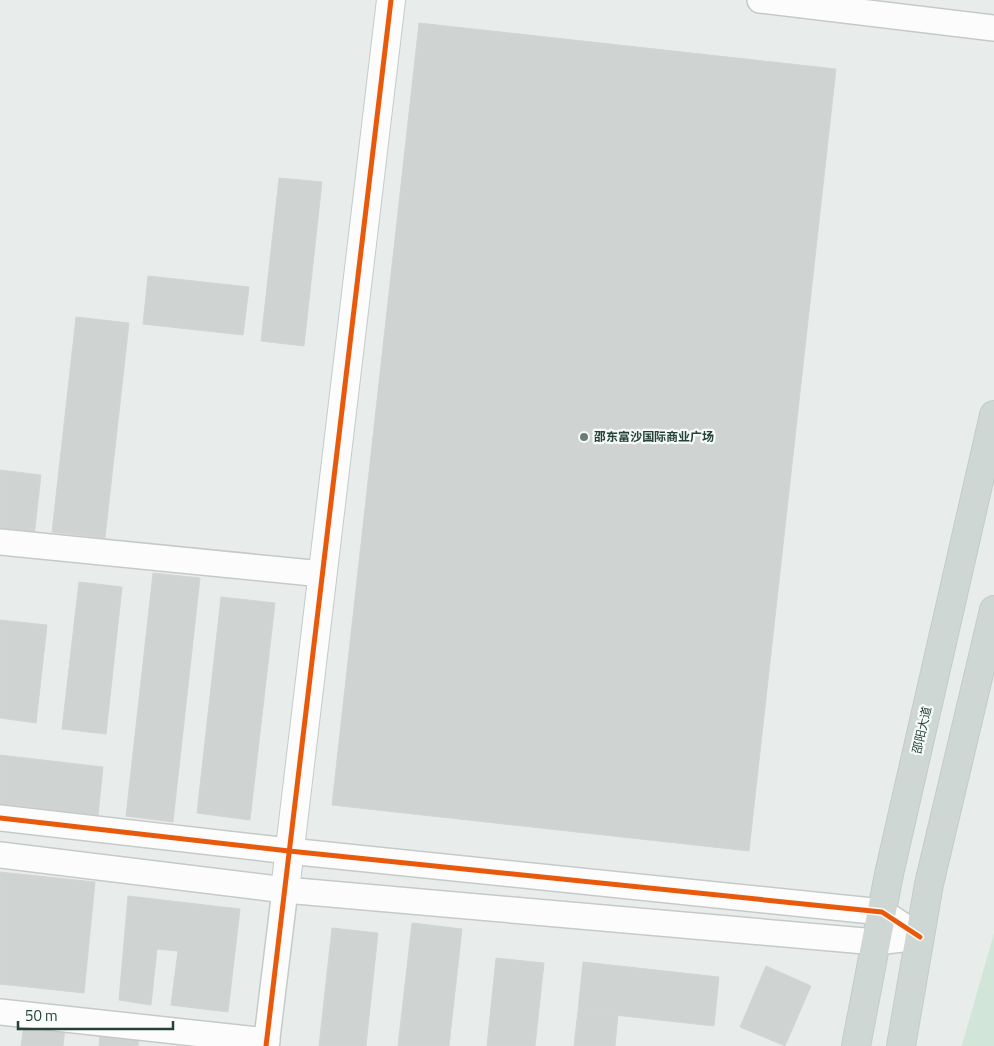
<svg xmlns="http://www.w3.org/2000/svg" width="994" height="1046" viewBox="0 0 994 1046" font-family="'Titillium Web','Noto Sans SC',sans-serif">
<rect width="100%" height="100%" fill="#e8edeb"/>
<!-- green -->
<polygon fill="#d1e6d8" points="994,933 994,1046 961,1046 962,1045"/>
<!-- building -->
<g fill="#cfd4d2" stroke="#d1d6d4">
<polygon points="419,23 836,69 749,851 332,805"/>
<polygon points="279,178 322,182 304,346 261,341"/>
<polygon points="148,276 249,287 243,335 143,324"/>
<polygon points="76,317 129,323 105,538 52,532"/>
<polygon points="0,470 41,475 34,537 0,533"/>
<polygon points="153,573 200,578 173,822 126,816"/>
<polygon points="79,582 122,587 106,734 62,729"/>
<polygon points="221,597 275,603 250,820 197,813"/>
<polygon points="0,620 47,625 36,723 0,718"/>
<polygon points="0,755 103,767 98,815 0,804"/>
<polygon points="0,872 95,882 84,993 0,984"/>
<polygon points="128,896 240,909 228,1012 171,1005 178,951 157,949 151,1005 119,1000"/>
<polygon points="412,923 462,929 449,1046 398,1046"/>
<polygon points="332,928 378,933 366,1046 319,1046"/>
<polygon points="496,958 544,963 535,1046 487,1046"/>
<polygon points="583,962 719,977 714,1026 578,1011"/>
<polygon points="766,966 811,986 785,1046 740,1027"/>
<polygon points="578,1011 618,1015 615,1046 574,1046"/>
<polygon points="24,1024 65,1028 63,1046 21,1046"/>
<polygon points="100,1036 139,1040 138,1046 99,1046"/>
</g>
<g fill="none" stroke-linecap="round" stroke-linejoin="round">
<defs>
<g id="street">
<polyline points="760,0 994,28"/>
<polyline points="0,542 322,574"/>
<polyline points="0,818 289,851 882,912 920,937"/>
<polyline points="0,855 285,890 876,942 920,937"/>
<polyline points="0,1012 267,1041"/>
<polyline points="266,1046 285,890"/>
</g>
<polyline id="secondary" points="285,890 391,0"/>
<g id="primary">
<polyline points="856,1046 889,874 994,415"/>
<polyline points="901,1046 929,884 994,610"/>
</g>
</defs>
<!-- street casing -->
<use href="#street" stroke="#c5cac8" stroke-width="28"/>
<!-- secondary casing -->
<use href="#secondary" stroke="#c3cbc8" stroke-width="30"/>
<!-- primary casing -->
<use href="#primary" stroke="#c3ccc9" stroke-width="30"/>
<!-- street -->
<use href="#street" stroke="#fcfcfc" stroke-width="25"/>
<!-- secondary -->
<use href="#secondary" stroke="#fcfcfc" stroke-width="28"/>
<!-- primary -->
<use href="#primary" stroke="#cfd7d5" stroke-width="28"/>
<defs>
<g id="cycleway">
<polyline points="0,818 289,851 882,912 920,937"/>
<polyline points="266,1046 391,0"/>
</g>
</defs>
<!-- cycleway casing -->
<use href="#cycleway" stroke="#f7fbf9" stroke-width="8"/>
<!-- cycleway -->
<use href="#cycleway" stroke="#e8590c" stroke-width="5"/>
</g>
<!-- markers -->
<circle fill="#697e78" stroke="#f7fbf9" stroke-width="2" cx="584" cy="437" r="5"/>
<g text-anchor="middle" stroke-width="4.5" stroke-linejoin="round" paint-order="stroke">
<!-- poi labels -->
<g font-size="12" font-weight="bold" fill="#24423a" stroke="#f7fbf9" text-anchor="start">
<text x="594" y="441">邵东富沙国际商业广场</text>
</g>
<!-- street labels -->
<g font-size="12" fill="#24423a" stroke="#f7fbf9">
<text transform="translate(922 730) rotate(-77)" y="4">邵阳大道</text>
</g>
</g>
<!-- scale -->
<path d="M18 1021v8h155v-8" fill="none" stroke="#24423a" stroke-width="2.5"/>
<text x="25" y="1021" font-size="15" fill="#24423a" stroke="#f7fbf9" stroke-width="4" paint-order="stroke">50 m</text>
</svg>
